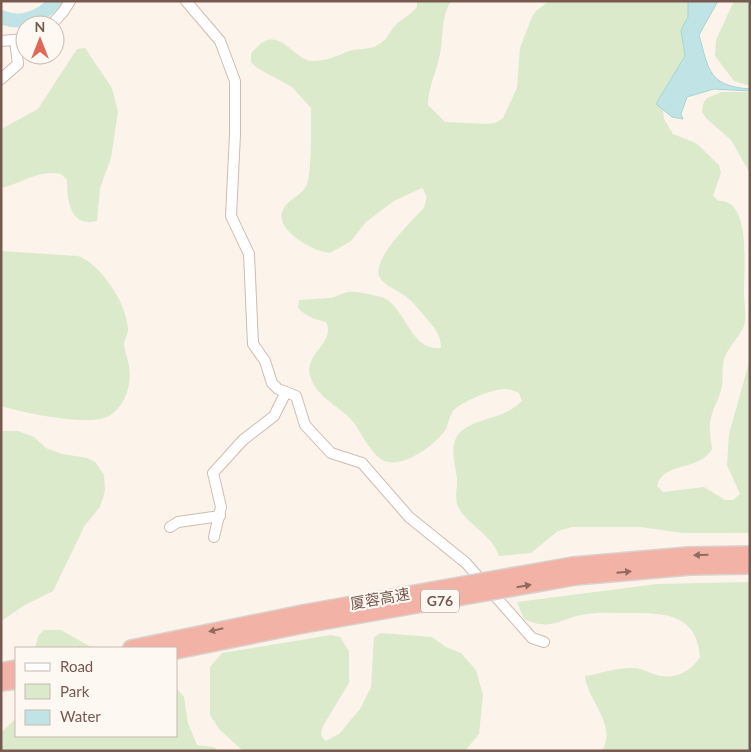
<svg xmlns="http://www.w3.org/2000/svg" width="751" height="752" viewBox="0 0 751 752" font-family="Lato,'Noto Sans SC',sans-serif">
<rect width="100%" height="100%" fill="#fcf4eb"/>
<!-- green -->
<g fill="#daeaca">
<path d="M 417,1 L 451,1 C 440,19 444,39 439,59 C 435,75 428,89 428,105 L 445,122 L 487,124 L 495,123 L 503,118 L 517,88 L 520,48 L 532,17 L 536,11 L 549,1 L 694,1 L 686,61 L 675,73 L 666,87 L 662,102 L 664,119 L 673,134 L 696,143 L 719,165 L 721,173 L 713,196 L 719,201 C 751,199 744,267 744,292 C 744,303 747,316 744,326 C 739,338 728,347 724,359 C 722,367 723,377 722,386 C 720,398 713,407 711,418 C 708,428 711,439 712,449 C 699,472 663,461 657,486 L 663,492 L 704,487 L 725,500 L 733,500 L 740,494 L 727,465 L 729,434 L 750,359 L 750,533 L 683,533 L 640,527 L 572,527 L 558,531 L 531,553 L 499,556 C 492,535 471,527 460,510 C 453,499 458,490 457,480 C 456,463 446,442 464,429 C 484,416 502,420 522,401 L 519,393 C 515,391 510,389 505,389 C 492,389 461,402 453,411 C 448,418 449,426 444,432 C 432,447 397,474 378,457 C 373,453 362,436 358,429 C 347,408 318,402 310,376 C 304,354 336,342 326,322 C 314,319 307,317 298,308 L 299,300 C 309,299 320,299 330,298 C 336,297 342,293 348,292 C 355,291 380,296 386,299 C 407,312 411,351 441,348 C 441,335 434,327 426,318 C 420,311 415,304 408,298 C 400,291 386,287 380,278 C 370,260 411,222 423,209 C 427,201 428,196 422,188 L 394,201 L 366,222 L 351,241 L 330,253 C 313,252 267,227 286,205 C 292,197 303,195 307,184 C 312,172 311,123 311,108 L 292,87 L 257,68 L 251,62 L 251,54 C 277,18 292,60 312,61 C 326,61 337,56 349,51 C 358,48 367,50 376,46 C 389,40 389,30 399,22 C 405,17 412,13 417,7 Z"/>
<polygon points="734,1 750,1 750,86 734,81 715,56 716,40"/>
<path d="M 85,48 L 112,88 L 118,112 L 111,158 L 100,188 L 97,221 C 70,228 67,200 67,180 L 61,174 C 38,169 23,183 1,188 L 1,129 L 38,109 L 77,49 Z"/>
<polygon points="722,92 750,92 750,173 731,140 707,119 702,112 703,104 707,98"/>
<path d="M 1,251 L 78,256 C 101,264 127,304 128,329 C 128,334 125,338 124,343 C 124,350 128,358 129,366 C 132,383 126,406 109,416 C 91,427 23,413 1,406 Z"/>
<polygon points="1,431 18,431 34,437 46,448 62,454 88,458 95,462 104,475 105,491 100,507 85,525 53,591 25,605 1,621"/>
<path d="M 750,582 L 750,751 L 602,751 C 618,725 587,700 585,676 C 601,673 619,667 635,668 C 643,669 650,673 657,675 C 674,680 691,672 700,657 C 697,611 660,613 625,613 C 612,613 599,612 586,614 C 561,618 551,632 524,619 L 517,602 L 657,584 Z"/>
<polygon points="44,630 61,630 89,646 99,648 35,648 38,636"/>
<polygon points="381,633 432,637 446,647 461,653 476,670 483,695 479,734 465,751 243,751 219,729 210,715 210,667 222,653 331,635 340,637 349,651 349,683 323,726 321,734 325,741 339,734 360,709 371,687 374,637"/>
<polygon points="176,688 184,697 188,723 197,745 213,747 219,751 1,751 1,733 16,718 16,736 176,736"/>
</g>
<!-- water -->
<path fill="#c0e4e5" stroke="#a7d4d7" d="M 688,1 L 718,1 L 699,35 C 709,70 708,86 750,89 L 750,91 L 714,89 L 687,97 L 681,114 L 683,119 L 672,117 L 656,104 L 685,56 L 681,30 L 688,17 Z"/>
<g fill="none" stroke-linecap="round" stroke-linejoin="round">
<!-- river -->
<path stroke="#c0e4e5" stroke-width="14" d="M 1,17 C 23,26 41,17 56,1"/>
<defs>
<g id="minor">
<polyline points="186,1 220,41 235,81 235,134 231,216 249,254 253,344 265,361 272,383 278,389 296,396 305,425 331,453 362,463 409,517 466,563 532,638 544,642"/>
<polyline points="51,25 63,12 70,1"/>
<polyline points="1,41 25,39"/>
<polyline points="1,79 18,64 15,41"/>
<polyline points="170,527 178,522 220,516"/>
<polyline points="214,537 221,507 213,473 243,440 274,416 286,392"/>
</g>
<g id="highway">
<polyline points="573,565 688,555 750,554"/>
<polyline points="576,577 690,567 750,566"/>
<polyline points="131,648 302,613"/>
<polyline points="176,651 304,625"/>
<polyline points="1,671 16,668"/>
<polyline points="1,683 16,681"/>
</g>
</defs>
<!-- minor casing -->
<use href="#minor" stroke="#cebbb1" stroke-width="12"/>
<!-- highway casing -->
<use href="#highway" stroke="#d9d1ce" stroke-width="18"/>
<!-- minor -->
<use href="#minor" stroke="#fff" stroke-width="10"/>
<!-- highway -->
<use href="#highway" stroke="#f2b2a6" stroke-width="15"/>
<defs>
<g id="highway-bridge">
<polyline points="302,613 573,565"/>
<polyline points="304,625 576,577"/>
</g>
</defs>
<!-- highway-bridge casing -->
<use href="#highway-bridge" stroke="#d9d1ce" stroke-width="18" stroke-linecap="butt"/>
<!-- highway-bridge -->
<use href="#highway-bridge" stroke="#f2b2a6" stroke-width="15"/>
</g>
<!-- one-way arrows -->
<defs><path id="oneway-solid" d="M-6-.8H1V-3.2L6.5 0L1 3.2V.8H-6Z" transform="scale(1.25)"/></defs>
<g fill="#906b60">
<use href="#oneway-solid" transform="translate(701 555) rotate(179)"/>
<use href="#oneway-solid" transform="translate(624 572) rotate(-5)"/>
<use href="#oneway-solid" transform="translate(524 586) rotate(-10)"/>
<use href="#oneway-solid" transform="translate(216 630) rotate(167)"/>
</g>
<g text-anchor="middle" stroke-width="4.5" stroke-linejoin="round" paint-order="stroke">
<!-- shield labels -->
<rect fill="#fef8f2" stroke="#a08980" stroke-width="1" x="421" y="589.5" width="38" height="23" rx="4"/>
<g font-size="14" font-weight="bold" fill="#77594f">
<text x="440" y="606">G76</text>
</g>
<!-- street labels -->
<g font-size="15" fill="#77594f" stroke="#fef8f2">
<text transform="translate(380 599) rotate(-10)" y="5">厦蓉高速</text>
</g>
</g>
<!-- border -->
<rect width="751" height="752" fill="none" stroke="#77594f" stroke-width="5"/>
<!-- legend -->
<rect x="15" y="647" width="162" height="90" fill="#fef8f2" stroke="#c8b8b1"/>
<rect x="25" y="663" width="25" height="8" fill="#ffffff" stroke="#c8b8b1"/>
<text x="60" y="672" font-size="15" fill="#77594f">Road</text>
<rect x="25" y="684" width="25" height="15" fill="#daeaca" stroke="#c8b8b1"/>
<text x="60" y="697" font-size="15" fill="#77594f">Park</text>
<rect x="25" y="710" width="25" height="15" fill="#c0e4e5" stroke="#c8b8b1"/>
<text x="60" y="722" font-size="15" fill="#77594f">Water</text>
<!-- north arrow -->
<g transform="translate(40 40)"><circle r="24" fill="#fef8f2" stroke="#c8b8b1"/>
<path d="M0-4L9 19L0 12L-9 19Z" fill="#df6757"/>
<text y="-8" font-size="14" font-weight="bold" text-anchor="middle" fill="#77594f">N</text>
</g>
</svg>
